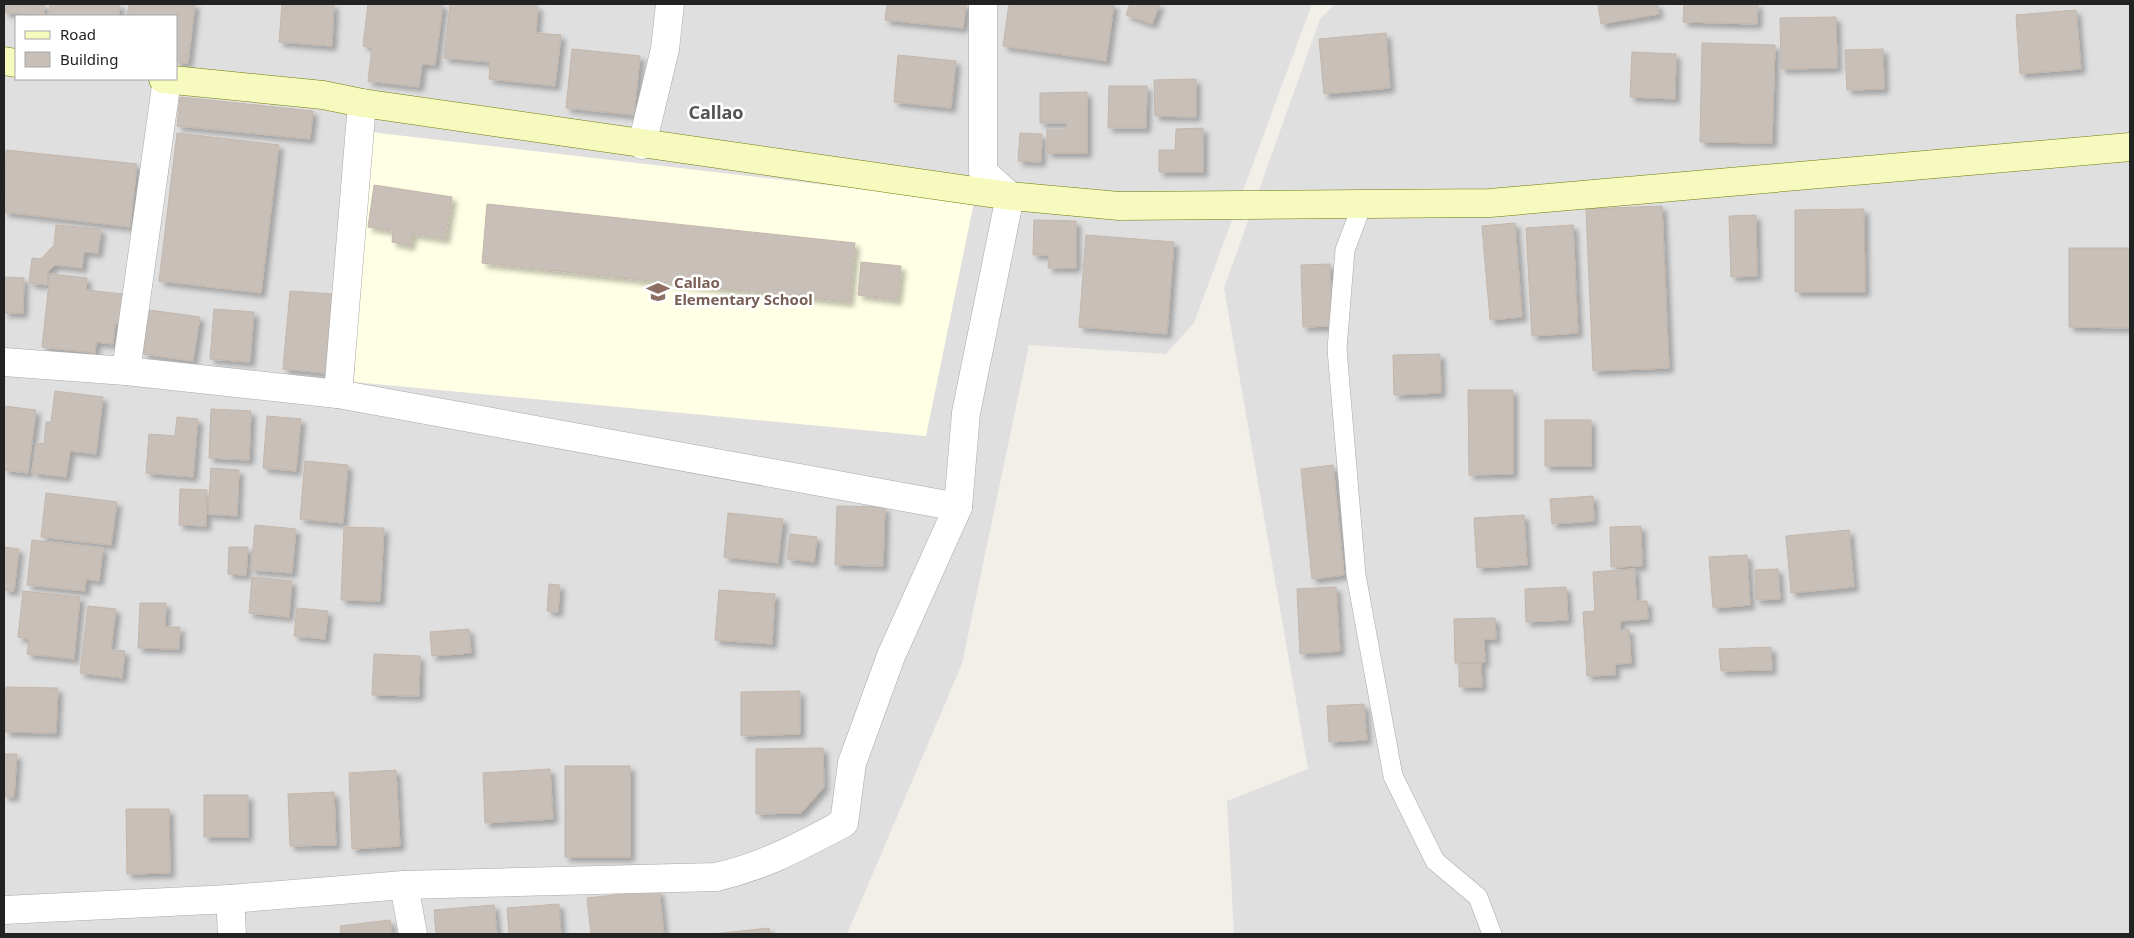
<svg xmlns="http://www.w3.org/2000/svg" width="2134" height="938" viewBox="0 0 2134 938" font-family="'Noto Sans',sans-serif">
<defs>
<filter id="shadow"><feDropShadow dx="4.5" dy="4.5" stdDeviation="2.5" flood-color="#0004"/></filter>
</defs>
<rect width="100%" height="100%" fill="#f2efe9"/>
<!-- residential -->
<g fill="#e0dfdf" fill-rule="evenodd">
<path d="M 4,4 L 1312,4 L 1194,323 L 1166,354 L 1029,345 L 962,664 L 847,934 L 4,934 ZM 16,16 L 176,16 L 176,79 L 16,79 Z"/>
<polygon points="1335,4 2130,4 2130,934 1234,934 1227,801 1308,769 1224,288 1320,19"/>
</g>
<!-- education -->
<polygon fill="#ffffe5" points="370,132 974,202 926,436 354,382"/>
<!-- building -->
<g fill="#c7bfb8" stroke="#c4b6ab" filter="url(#shadow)">
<polygon points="4,4 45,4 44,16 4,12"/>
<polygon points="50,4 120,4 119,16 48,16"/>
<polygon points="129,4 195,4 188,63 176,62 176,16 127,16"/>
<polygon points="282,4 334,4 332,46 279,42"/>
<polygon points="368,4 443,4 435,65 422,64 419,87 368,81 372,47 363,46"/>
<polygon points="450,4 515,4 538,6 536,33 561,35 555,86 489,79 490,62 444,58"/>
<polygon points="887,4 966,4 963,28 885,20"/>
<polygon points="1009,4 1114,4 1106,61 1003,46"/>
<polygon points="1130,4 1160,4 1152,24 1126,15"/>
<polygon points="1598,4 1657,4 1659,14 1601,24"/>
<polygon points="1684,4 1758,4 1757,24 1683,22"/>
<polygon points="2076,10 2081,69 2020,74 2016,15"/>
<polygon points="1836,17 1837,68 1781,69 1780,18"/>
<polygon points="1386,33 1390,88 1324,94 1319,39"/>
<polygon points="1702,43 1775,45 1772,143 1700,142"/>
<polygon points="572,49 640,56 634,115 566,108"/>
<polygon points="1883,49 1884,89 1847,90 1845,50"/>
<polygon points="1632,52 1676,54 1675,99 1630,97"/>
<polygon points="898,55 956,61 951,108 894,102"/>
<polygon points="1196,79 1196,117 1155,116 1154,80"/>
<polygon points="1109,86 1147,86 1146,128 1108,128"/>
<polygon points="1087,92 1087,153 1047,153 1047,130 1066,130 1067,123 1040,123 1040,93"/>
<polygon points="180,97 313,111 310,139 177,126"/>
<polygon points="1203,128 1203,172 1159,172 1159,150 1175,150 1176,129"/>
<polygon points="177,133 279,145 261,293 159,281"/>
<polygon points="1020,133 1042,134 1041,162 1018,161"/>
<polygon points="6,150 137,164 130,227 4,212"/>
<polygon points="374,185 452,197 445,239 412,234 410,246 392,242 393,231 368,227"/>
<polygon points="487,204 855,243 849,302 482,263"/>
<polygon points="1662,206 1669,368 1593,371 1586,209"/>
<polygon points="1864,209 1865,292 1795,292 1795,210"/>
<polygon points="1756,215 1757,276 1731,277 1729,216"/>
<polygon points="1034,220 1076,221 1076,268 1048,268 1049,255 1033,255"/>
<polygon points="1515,223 1522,317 1490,320 1482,226"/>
<polygon points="56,225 101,229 98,253 84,252 82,268 55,265 48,272 47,285 29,283 32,258 41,259 54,245"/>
<polygon points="1573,225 1578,333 1532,336 1526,228"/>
<polygon points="1086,235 1174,242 1167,334 1079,327"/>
<polygon points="2069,248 2130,248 2130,328 2069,327"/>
<polygon points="861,262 901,266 897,300 858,295"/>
<polygon points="1330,264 1332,326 1303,327 1301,265"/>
<polygon points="50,274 87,278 86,290 123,294 119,324 115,324 113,344 96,342 95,353 42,347"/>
<polygon points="4,277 24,278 23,313 4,313"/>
<polygon points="290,291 332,294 326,373 283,369"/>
<polygon points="214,309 254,312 250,362 210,359"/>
<polygon points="149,310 200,317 193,361 143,354"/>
<polygon points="1440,354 1441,393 1394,395 1393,355"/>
<polygon points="1468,390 1513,390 1513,474 1469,475"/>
<polygon points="55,391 103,397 96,454 70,451 66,477 32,473 36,443 44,444 46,422 51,422"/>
<polygon points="4,406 36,410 28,473 4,470"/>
<polygon points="211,409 251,411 249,460 209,458"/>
<polygon points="267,416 301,419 296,471 263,468"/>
<polygon points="177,417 198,419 193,477 146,473 149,434 175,436"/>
<rect x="1545" y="420" width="46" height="46"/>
<polygon points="305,461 348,465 343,523 300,519"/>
<polygon points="1333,465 1344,575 1312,579 1301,469"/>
<polygon points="211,468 239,470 237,516 208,514"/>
<polygon points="180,489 207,490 206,526 179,525"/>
<polygon points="46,493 117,502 111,545 41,537"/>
<polygon points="1593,496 1594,521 1552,524 1550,499"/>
<polygon points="837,506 885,507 883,566 835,565"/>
<polygon points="728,513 783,519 778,563 724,557"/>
<polygon points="1524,515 1527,565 1477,568 1474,518"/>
<polygon points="255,525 296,529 292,573 251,570"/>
<polygon points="1641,526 1642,566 1611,567 1610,527"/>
<polygon points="344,527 384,528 380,601 341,600"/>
<polygon points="1849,530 1854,587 1791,593 1786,536"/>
<polygon points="790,534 817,537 814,562 787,559"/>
<polygon points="32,540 103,548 99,581 86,579 85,591 27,585"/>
<polygon points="4,547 19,549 14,591 4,590"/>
<polygon points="229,547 248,547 246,575 228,574"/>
<polygon points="1747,555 1750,605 1713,608 1709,557"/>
<polygon points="1635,569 1636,601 1647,601 1648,619 1620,621 1620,630 1629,629 1631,663 1615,664 1615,675 1587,676 1583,612 1595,611 1593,572"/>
<polygon points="1778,569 1780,599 1756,600 1755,570"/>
<polygon points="252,577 292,581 289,617 249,613"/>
<polygon points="549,584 560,585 558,612 547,611"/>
<polygon points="1336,587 1340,651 1300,654 1297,589"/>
<polygon points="1566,587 1568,620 1526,622 1525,589"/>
<polygon points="719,590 775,594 772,644 715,640"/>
<polygon points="23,591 80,597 74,659 27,654 29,639 18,637"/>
<polygon points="140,603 166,603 165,627 180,627 179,649 138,648"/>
<polygon points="88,606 116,609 111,650 125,651 122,678 80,673"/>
<polygon points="297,608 328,611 325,639 294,636"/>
<polygon points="1495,618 1496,639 1484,639 1485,662 1455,663 1454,619"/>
<polygon points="469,629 471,653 432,656 430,632"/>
<polygon points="1771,647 1772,670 1721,671 1719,649"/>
<polygon points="374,654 420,656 419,696 372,695"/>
<polygon points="1481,663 1482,687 1459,687 1459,664"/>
<polygon points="6,687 58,688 56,733 5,732"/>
<polygon points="800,691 800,734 741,736 741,692"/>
<polygon points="1364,704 1367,740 1329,742 1327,706"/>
<polygon points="823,748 824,787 801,813 756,814 756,749"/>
<polygon points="4,754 17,754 14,797 4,796"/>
<rect x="565" y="766" width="65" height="91"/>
<polygon points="550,769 553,819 485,823 483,773"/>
<polygon points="396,770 400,846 352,849 349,773"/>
<polygon points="334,792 336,845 290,846 288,794"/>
<rect x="204" y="795" width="44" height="42"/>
<polygon points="126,809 169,809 170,873 127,874"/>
<polygon points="659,890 664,934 591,934 587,898"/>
<polygon points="559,904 561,934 509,934 507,908"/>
<polygon points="494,905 497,934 436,934 434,910"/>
<polygon points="390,920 392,934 341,934 340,926"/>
<polygon points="769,928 770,934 713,934"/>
</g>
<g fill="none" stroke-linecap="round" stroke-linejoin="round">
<defs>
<polyline id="lane" points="1362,205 1345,250 1337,349 1356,575 1393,776 1435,861 1478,897 1492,934"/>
<g id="street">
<polyline points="642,145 665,49 670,4"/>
<polyline points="4,362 126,371 338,394 958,507"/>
<polyline points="126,371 167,79"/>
<polyline points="338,394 362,103"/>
<polyline points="404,885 413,934"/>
<polyline points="230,899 232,934"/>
<path d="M 4,910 L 230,899 L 404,885 L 716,877 C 765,866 800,846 844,823 L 852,763 L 891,656 L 958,507 L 966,413 L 1010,196 L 983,172 L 983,4"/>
</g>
<g id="secondary">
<polyline points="4,61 16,63"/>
<polyline points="163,79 323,95 362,103 1010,196 1119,206 1490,203 2130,147"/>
</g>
</defs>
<!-- lane casing -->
<use href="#lane" stroke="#a9a9a9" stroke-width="20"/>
<!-- street casing -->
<use href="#street" stroke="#a9a9a9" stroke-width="29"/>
<!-- secondary casing -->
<use href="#secondary" stroke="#707d05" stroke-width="29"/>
<!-- lane -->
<use href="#lane" stroke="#fff" stroke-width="19"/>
<!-- street -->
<use href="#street" stroke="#fff" stroke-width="28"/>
<!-- secondary -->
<use href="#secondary" stroke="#f7fabf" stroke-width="28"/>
</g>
<!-- icons -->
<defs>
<symbol id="school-bare" viewBox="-9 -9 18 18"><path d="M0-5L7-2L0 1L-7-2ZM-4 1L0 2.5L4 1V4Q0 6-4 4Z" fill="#8d6e63" stroke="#fff" stroke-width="2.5" paint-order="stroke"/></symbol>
</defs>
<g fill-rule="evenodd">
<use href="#school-bare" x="642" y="276" width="32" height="32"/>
</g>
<g text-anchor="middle" stroke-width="5" stroke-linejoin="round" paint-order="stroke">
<!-- education labels -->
<g font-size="15" font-weight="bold" fill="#785e54" stroke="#fff" text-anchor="start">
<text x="674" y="288">Callao<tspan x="674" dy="17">Elementary School</tspan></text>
</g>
<!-- quarter labels -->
<g font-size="18" font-weight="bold" fill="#555" stroke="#fff">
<text x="716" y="119">Callao</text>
</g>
</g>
<!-- border -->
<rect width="2134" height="938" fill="none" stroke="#222222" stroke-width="10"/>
<!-- legend -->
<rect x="15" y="15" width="162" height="65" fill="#ffffff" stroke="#a7a7a7"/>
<rect x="25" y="31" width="25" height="8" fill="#f7fabf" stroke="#a7a7a7"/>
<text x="60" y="40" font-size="15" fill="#222222">Road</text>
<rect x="25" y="52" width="25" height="15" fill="#c7bfb8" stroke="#a7a7a7"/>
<text x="60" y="65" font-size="15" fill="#222222">Building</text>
</svg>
